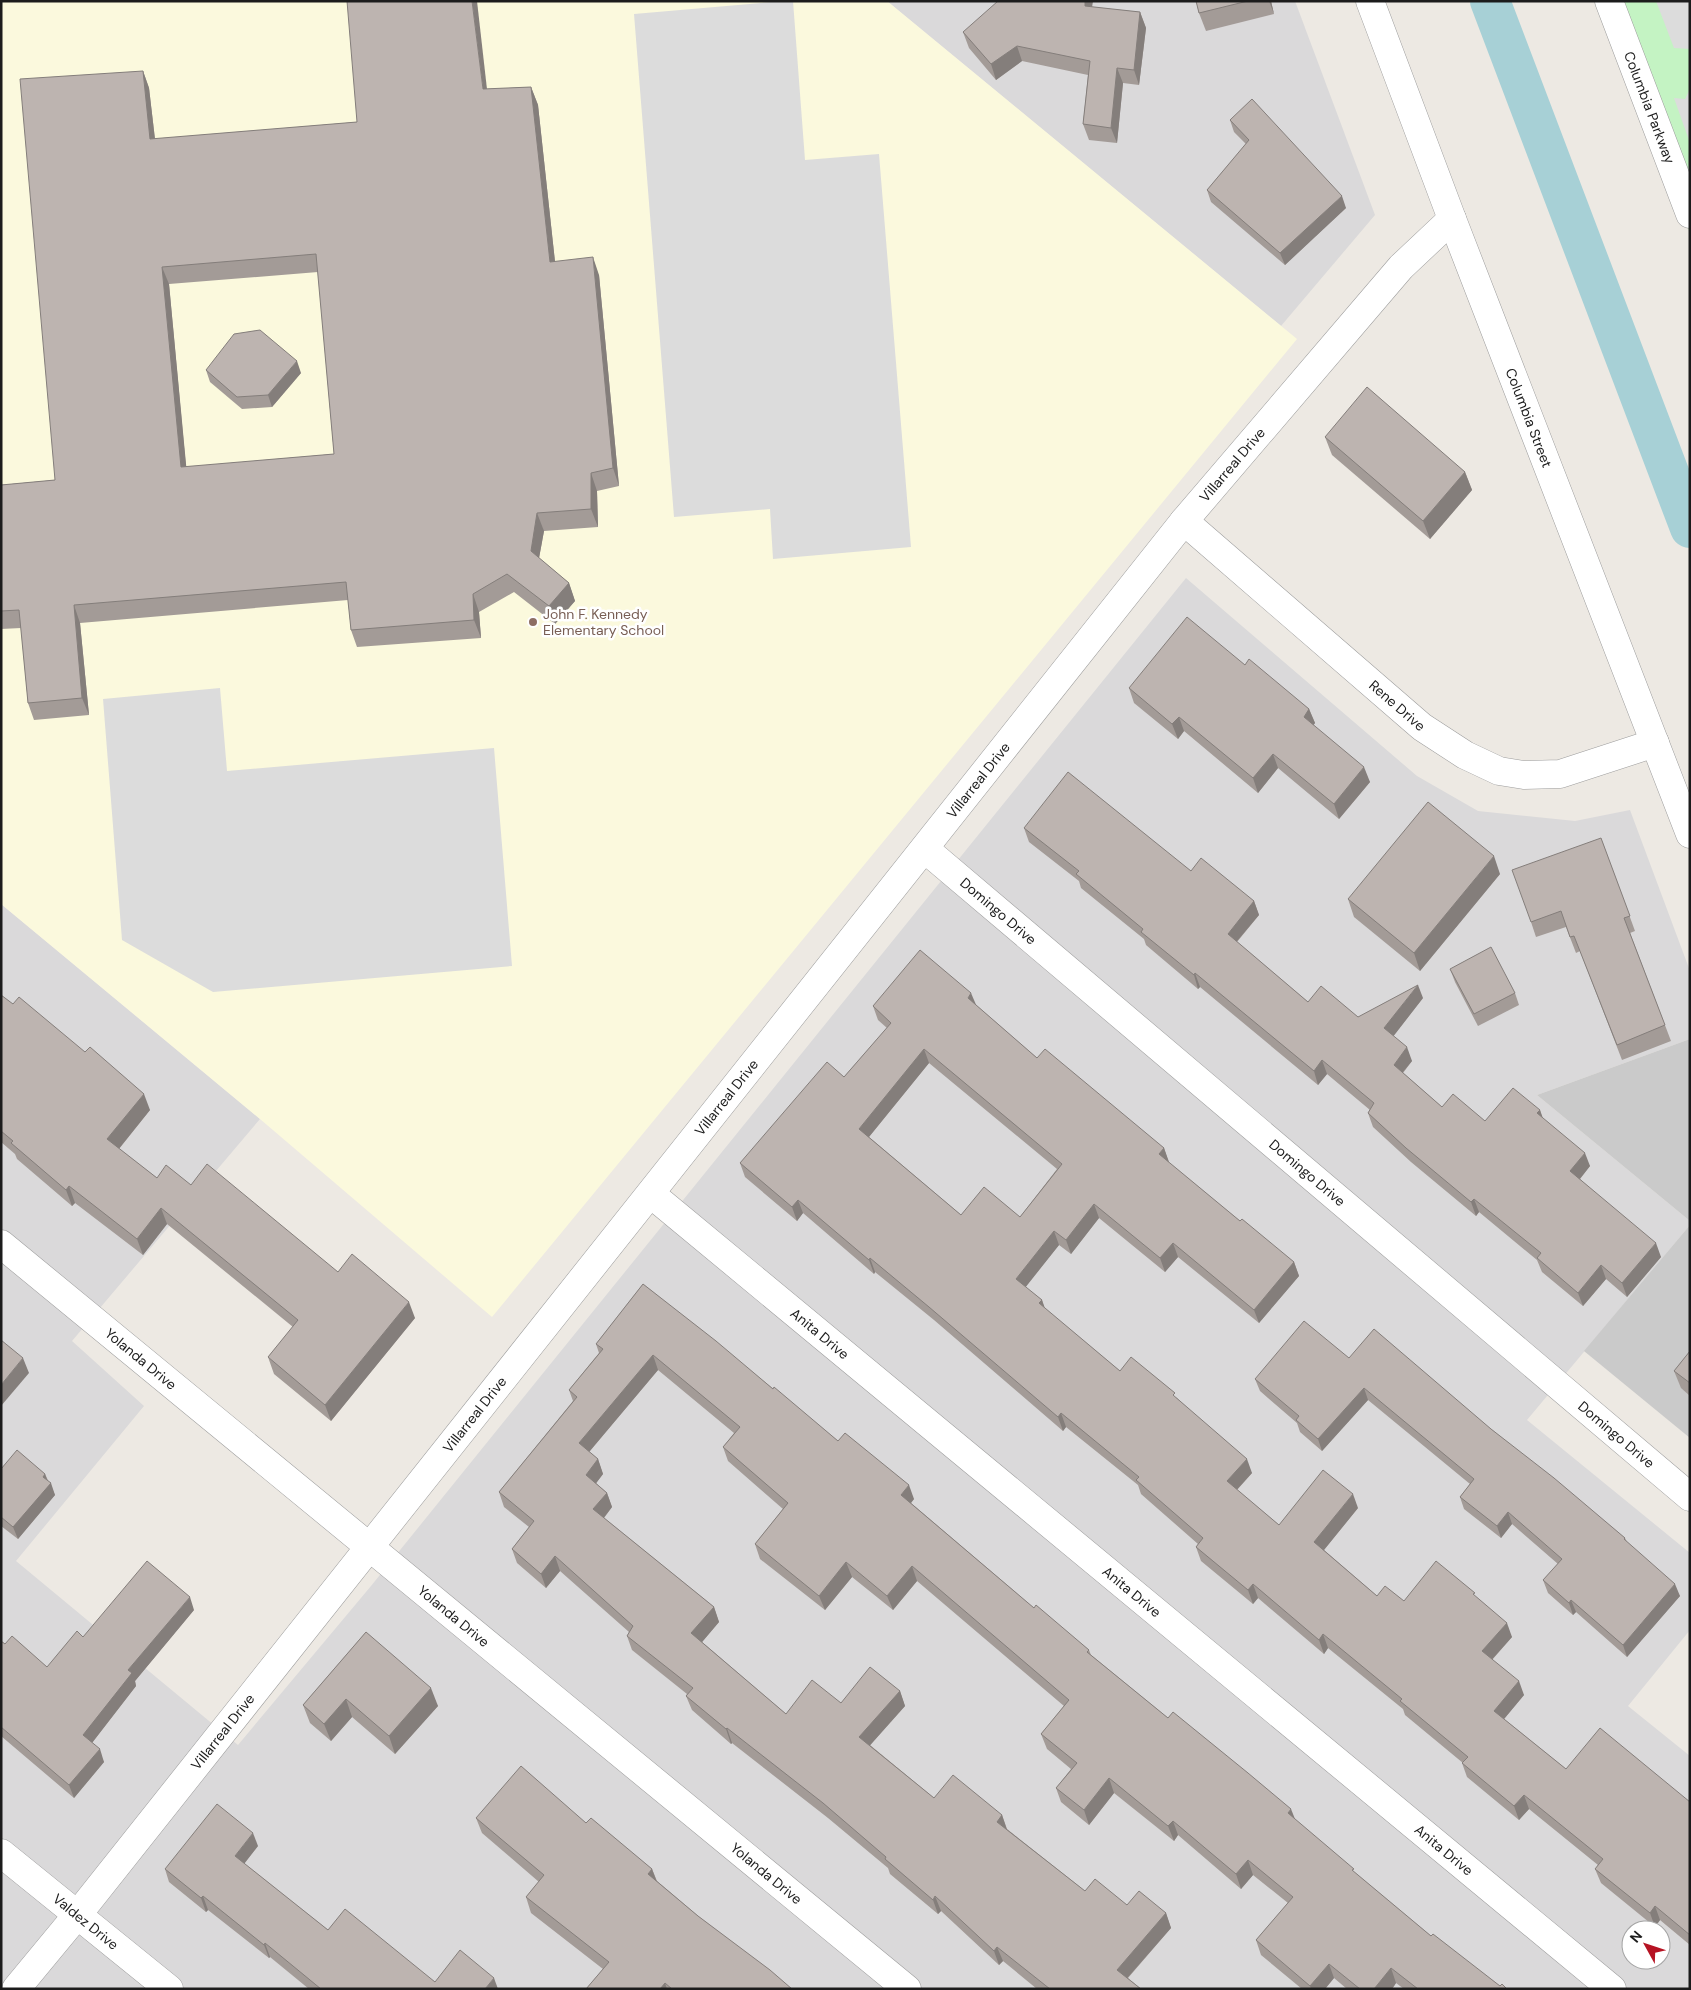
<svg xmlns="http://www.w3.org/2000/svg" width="1691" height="1990" viewBox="0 0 1691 1990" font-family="'DM Sans',sans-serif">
<rect width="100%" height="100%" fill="#ede9e3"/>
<!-- residential -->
<g fill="#dad9da" fill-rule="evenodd">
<polygon points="887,1 1295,1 1375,215 1281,326"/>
<path d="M 1186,578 L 1417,776 L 1478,811 L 1575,821 L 1630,810 L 1690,971 L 1690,1039 L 1537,1095 L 1690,1221 L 1690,1225 L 1527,1420 L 1690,1553 L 1690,1630 L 1628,1706 L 1690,1756 L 1690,1989 L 1,1989 L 1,904 L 260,1119 L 72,1341 L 144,1406 L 16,1561 L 238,1745 L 371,1586 ZM 1631,1930 L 1661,1930 L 1661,1960 L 1631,1960 Z"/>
</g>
<!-- education -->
<polygon fill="#fbf9dd" points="1,1 887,1 1297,339 492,1317 260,1119 1,904"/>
<!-- religious -->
<g fill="#cacaca">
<polygon points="1690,1039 1690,1221 1537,1095"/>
<polygon points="1690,1225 1690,1438 1584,1351"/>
</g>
<!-- park -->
<polygon fill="#c4f3c3" points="1595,1 1690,1 1690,233"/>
<!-- parking -->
<g fill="#dcdcdc">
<polygon points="783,1 793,1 805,160 879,154 911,547 773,559 770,509 674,517 634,14"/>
<polygon points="1656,1 1690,1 1690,49 1674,48"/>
<polygon points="1690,89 1690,143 1674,98 1685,99"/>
<polygon points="220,688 227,771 494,748 512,966 213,992 122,940 103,699"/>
</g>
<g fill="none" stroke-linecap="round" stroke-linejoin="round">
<!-- canal -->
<polyline stroke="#a7d0d6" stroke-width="40" points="1490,1 1690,528"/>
<defs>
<g id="minor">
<path id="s1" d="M 1370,1 L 1452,219 L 1690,834"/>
<path id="s2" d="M 1609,1 L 1690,214"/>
<path id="s3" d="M 1184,521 L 1422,727 L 1465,755 L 1499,771 L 1524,775 L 1560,774 L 1655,743"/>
<path id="s4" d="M 925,849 L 1690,1497"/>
<path id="s5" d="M 651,1194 L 1612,1989"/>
<path id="s6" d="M 1,1244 L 907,1989"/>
<path id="s7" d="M 1,1853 L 169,1989"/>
<path id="s8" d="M 16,1989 L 78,1914 L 1184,521 L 1401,267 L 1452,219"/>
</g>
</defs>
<!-- minor casing -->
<use href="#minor" stroke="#9d9d9d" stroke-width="29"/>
<!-- minor -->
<use href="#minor" stroke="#fff" stroke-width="28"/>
</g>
<!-- wall -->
<g fill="#a39b97" fill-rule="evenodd">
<polygon points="1196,1 1271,1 1274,14 1206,31 1199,13"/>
<polygon points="1092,7 1140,12 1146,28 1139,85 1123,83 1117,143 1089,140 1083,124 1088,75 1022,61 996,80 969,48 963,32"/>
<path d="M 143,71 L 149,88 L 155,139 L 357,122 L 487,89 L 531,87 L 538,105 L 555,262 L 599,275 L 619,486 L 597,491 L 598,527 L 544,531 L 539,558 L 569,583 L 575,601 L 555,624 L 514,592 L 479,612 L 481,638 L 357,647 L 351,630 L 348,600 L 80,623 L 89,715 L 34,720 L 28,703 L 21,628 L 1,629 L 1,485 L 55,480 ZM 318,272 L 334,454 L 186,467 L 169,284 Z"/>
<polygon points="1230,120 1346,208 1285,265 1211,202 1207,190 1246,144 1234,132"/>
<polygon points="206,370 301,373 272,407 242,409 210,382"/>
<polygon points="1325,437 1465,472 1472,490 1430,539 1332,455"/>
<polygon points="1245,665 1309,709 1315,723 1313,725 1370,782 1339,819 1278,768 1258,793 1184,731 1178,739 1134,703 1129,688"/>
<polygon points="1024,828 1191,871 1254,901 1259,915 1237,942 1308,1002 1358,1017 1423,998 1393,1036 1412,1061 1403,1073 1442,1107 1485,1121 1540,1110 1542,1118 1590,1166 1580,1179 1661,1257 1627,1297 1606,1279 1583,1306 1542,1272 1537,1260 1479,1212 1476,1216 1411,1162 1373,1127 1368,1113 1370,1110 1327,1074 1318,1085 1200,987 1198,989 1146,945 1144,939 1081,888 1079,881 1029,842"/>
<polygon points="1601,838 1635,931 1630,933 1671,1041 1622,1060 1580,951 1576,953 1566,927 1536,937 1531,922"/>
<polygon points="1500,874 1420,971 1354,917 1348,899"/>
<polygon points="1450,969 1515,993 1519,1005 1478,1026 1455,982"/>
<polygon points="1,995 150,1110 119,1149 157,1178 191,1185 415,1318 331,1421 274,1374 268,1357 293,1327 167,1224 143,1255 75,1203 72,1206 17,1159 15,1154 1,1142"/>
<path d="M 976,1005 L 1037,1058 L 1164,1148 L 1169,1163 L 1240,1221 L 1294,1262 L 1299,1276 L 1259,1323 L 1178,1257 L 1165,1272 L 1099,1218 L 1071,1254 L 1059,1245 L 1025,1287 L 1042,1300 L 1044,1308 L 1120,1371 L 1177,1398 L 1252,1473 L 1237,1490 L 1279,1525 L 1358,1508 L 1324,1550 L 1377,1596 L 1404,1601 L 1476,1597 L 1512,1637 L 1492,1660 L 1524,1695 L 1504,1719 L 1566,1769 L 1690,1802 L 1690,1945 L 1660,1920 L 1655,1927 L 1601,1883 L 1595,1869 L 1598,1865 L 1529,1809 L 1519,1820 L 1467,1777 L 1462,1763 L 1463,1763 L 1405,1715 L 1403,1709 L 1328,1648 L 1324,1654 L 1258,1598 L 1253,1604 L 1201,1561 L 1196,1547 L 1198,1544 L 1141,1494 L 1138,1485 L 1066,1427 L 1063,1431 L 934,1320 L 875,1272 L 874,1274 L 803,1213 L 797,1221 L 745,1177 L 740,1163 L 844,1077 L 887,1028 L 878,1020 L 873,1006 ZM 929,1063 L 1057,1169 L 1020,1217 L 961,1215 L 869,1137 Z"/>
<polygon points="643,1284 838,1441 914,1499 911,1503 1034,1608 1089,1650 1091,1655 1168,1718 1295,1820 1355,1873 1431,1936 1500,1986 1507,1989 1404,1989 1396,1983 1392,1989 1347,1989 1334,1978 1325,1989 1302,1989 1261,1955 1256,1940 1288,1903 1253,1875 1241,1889 1178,1835 1174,1841 1114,1793 1089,1825 1061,1802 1056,1788 1071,1769 1047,1749 1041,1734 1064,1706 917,1581 893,1610 852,1577 825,1610 760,1559 755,1544 783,1509 728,1461 723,1447 734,1433 658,1370 589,1452 598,1459 603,1474 596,1483 607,1493 612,1507 604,1518 714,1607 719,1622 702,1642 786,1714 900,1691 905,1706 870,1745 934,1798 1002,1815 1007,1829 1085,1891 1127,1905 1166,1913 1171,1928 1128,1978 1141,1989 1037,1989 1003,1961 999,1965 941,1911 938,1914 890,1874 888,1868 828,1818 732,1743 731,1744 692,1710 686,1696 687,1694 632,1650 627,1636 629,1632 560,1571 546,1588 517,1563 512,1549 529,1527 504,1507 499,1492 573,1401 569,1390 599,1353 596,1344"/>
<polygon points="1690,1351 1690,1396 1681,1388 1674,1371"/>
<polygon points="1349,1358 1491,1429 1625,1538 1627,1542 1680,1596 1627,1657 1576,1612 1573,1615 1548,1593 1543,1580 1558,1564 1512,1524 1501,1538 1464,1509 1460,1497 1470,1484 1368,1400 1322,1451 1300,1432 1297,1423 1260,1391 1255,1379"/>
<polygon points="1,1469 45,1474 55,1495 18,1539 1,1526"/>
<polygon points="194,1610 135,1681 136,1686 92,1743 104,1762 74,1798 1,1736 1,1641 5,1644 47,1667 83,1637"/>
<polygon points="366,1632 438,1706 395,1754 352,1717 331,1741 310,1723 303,1705"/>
<polygon points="476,1818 586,1823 652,1869 657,1881 698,1916 792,1989 586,1989 603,1969 531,1913 526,1897 539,1882 482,1833"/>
<polygon points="258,1846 244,1864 328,1930 435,1982 498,1989 309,1989 270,1957 269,1958 208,1910 206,1912 169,1882 165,1869"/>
</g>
<!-- shaded-wall -->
<g fill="#847e7b">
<polygon points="472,1 477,1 489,107 483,89"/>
<polygon points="1085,1 1093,1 1090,21 1085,6"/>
<polygon points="1269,1 1271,1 1274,14"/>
<polygon points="1140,12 1146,28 1139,85 1134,70"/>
<polygon points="1017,46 1022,61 996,80 991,64"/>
<polygon points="1117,68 1123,83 1117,143 1111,128"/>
<polygon points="143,71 149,88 157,157 150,139"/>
<polygon points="531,87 538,105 557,280 550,262"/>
<polygon points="1342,196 1346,208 1285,265 1280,253"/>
<polygon points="593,257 599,275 619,486 613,468"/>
<polygon points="162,267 169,284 188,485 181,467"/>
<polygon points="297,361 301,373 272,407 268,395"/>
<polygon points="1465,472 1472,490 1430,539 1423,521"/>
<polygon points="591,473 597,491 598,527 591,509"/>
<polygon points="537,513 544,531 537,569 531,551"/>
<polygon points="569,583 575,601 555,624 549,606"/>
<polygon points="473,594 479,612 481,638 474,620"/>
<polygon points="74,605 80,623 89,715 82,698"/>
<polygon points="1309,709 1315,723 1309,732 1304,717"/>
<polygon points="1179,717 1184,731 1178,739 1172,724"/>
<polygon points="1273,754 1278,768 1258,793 1253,778"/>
<polygon points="1364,767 1370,782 1339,819 1334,804"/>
<polygon points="1494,856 1500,874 1420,971 1414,953"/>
<polygon points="1254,901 1259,915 1232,947 1228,934"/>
<polygon points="1195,973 1200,987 1198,989 1194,975"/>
<polygon points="1418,985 1423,998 1389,1042 1384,1028"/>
<polygon points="971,993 977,1007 968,998"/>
<polygon points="1407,1047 1412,1061 1398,1078 1394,1065"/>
<polygon points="924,1049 929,1063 864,1143 859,1129"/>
<polygon points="1322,1060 1327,1074 1318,1085 1314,1071"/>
<polygon points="144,1094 150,1110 113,1156 107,1139"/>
<polygon points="1540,1110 1545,1124 1537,1113"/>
<polygon points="1164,1148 1169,1162 1164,1168 1159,1154"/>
<polygon points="1585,1153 1590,1166 1575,1185 1570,1171"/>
<polygon points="69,1186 75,1203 72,1206 66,1190"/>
<polygon points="1474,1199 1479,1212 1476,1216 1471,1202"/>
<polygon points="798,1200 803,1213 797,1221 792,1207"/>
<polygon points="1094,1204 1099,1218 1071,1254 1066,1240"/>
<polygon points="161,1208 167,1224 143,1255 137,1239"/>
<polygon points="1054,1231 1059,1245 1021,1293 1016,1279"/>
<polygon points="1173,1243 1178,1257 1165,1272 1160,1258"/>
<polygon points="1656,1243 1661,1257 1627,1297 1622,1283"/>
<polygon points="870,1258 875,1272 874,1274 869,1260"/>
<polygon points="1294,1262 1299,1276 1259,1323 1254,1310"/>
<polygon points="1601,1265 1606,1279 1583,1306 1578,1293"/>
<polygon points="1042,1300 1047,1314 1039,1303"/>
<polygon points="409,1302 415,1318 331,1421 325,1405"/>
<polygon points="653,1355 658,1370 584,1458 579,1443"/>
<polygon points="23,1358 29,1373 1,1406 1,1385"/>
<polygon points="1364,1388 1368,1400 1322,1451 1318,1439"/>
<polygon points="1061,1413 1066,1427 1063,1431 1058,1417"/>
<polygon points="598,1459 603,1474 591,1490 586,1475"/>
<polygon points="1247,1459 1252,1473 1232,1495 1227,1481"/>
<polygon points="45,1474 49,1485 51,1483 55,1495 18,1539 13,1527"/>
<polygon points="909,1485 914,1499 906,1509 901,1495"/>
<polygon points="607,1493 612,1507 599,1524 593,1509"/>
<polygon points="1353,1494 1358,1508 1319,1556 1314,1542"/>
<polygon points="1508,1512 1512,1524 1501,1538 1497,1526"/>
<polygon points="555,1556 560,1571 546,1588 541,1574"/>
<polygon points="846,1562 852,1577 825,1610 819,1596"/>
<polygon points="912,1566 917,1581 893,1610 887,1596"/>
<polygon points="1253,1584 1258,1598 1253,1604 1248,1590"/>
<polygon points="1675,1584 1680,1596 1627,1657 1623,1645"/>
<polygon points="190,1597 194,1610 135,1681 136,1686 88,1748 83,1735 128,1670"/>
<polygon points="1571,1600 1576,1612 1573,1615 1569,1603"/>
<polygon points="714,1607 719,1622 697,1648 691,1633"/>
<polygon points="1507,1623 1512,1637 1487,1665 1482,1651"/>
<polygon points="1323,1634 1328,1648 1324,1654 1319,1640"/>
<polygon points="1519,1681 1524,1695 1499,1725 1494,1711"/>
<polygon points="431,1688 438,1706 395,1754 389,1736"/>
<polygon points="900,1691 905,1706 865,1751 859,1737"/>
<polygon points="346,1699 352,1717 331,1741 324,1724"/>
<polygon points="727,1728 732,1743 731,1744 726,1729"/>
<polygon points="100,1749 104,1762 74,1798 69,1785"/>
<polygon points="1109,1778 1114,1793 1089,1825 1084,1810"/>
<polygon points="1524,1795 1529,1809 1519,1820 1514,1806"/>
<polygon points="1291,1809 1297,1824 1288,1813"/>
<polygon points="1002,1815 1007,1830 997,1822"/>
<polygon points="1173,1821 1178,1835 1174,1841 1168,1826"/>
<polygon points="253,1833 258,1846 240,1869 235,1856"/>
<polygon points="1248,1860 1253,1875 1241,1889 1236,1874"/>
<polygon points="652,1869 658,1885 648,1874"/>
<polygon points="203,1896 208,1910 206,1912 201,1898"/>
<polygon points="935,1896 941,1911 938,1914 933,1900"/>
<polygon points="1655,1906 1660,1920 1655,1927 1650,1913"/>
<polygon points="1166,1913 1171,1928 1122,1984 1117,1970"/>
<polygon points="265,1943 270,1957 269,1958 264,1945"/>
<polygon points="997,1947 1003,1961 999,1965 994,1951"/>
<polygon points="1329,1964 1334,1978 1325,1989 1311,1989 1310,1986"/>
<polygon points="1391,1968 1396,1983 1392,1989 1374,1989"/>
<polygon points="494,1978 498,1989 485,1989"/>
<polygon points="665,1983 667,1989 660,1989"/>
</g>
<!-- building -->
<g fill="#bdb4b0" stroke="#847e7b" fill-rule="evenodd">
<path d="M 347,1 L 472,1 L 483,89 L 531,87 L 550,262 L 593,257 L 613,468 L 591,473 L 591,509 L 537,513 L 531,551 L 569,583 L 549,606 L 507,574 L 473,594 L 474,620 L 351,630 L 346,582 L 74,605 L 82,698 L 28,703 L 19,610 L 1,611 L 1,485 L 55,480 L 20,79 L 143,71 L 150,139 L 357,122 ZM 316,254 L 334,454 L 181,467 L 162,267 Z"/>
<polygon points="998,1 1085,1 1085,6 1140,12 1134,70 1117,68 1111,128 1083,124 1090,61 1017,46 991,64 963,32"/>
<polygon points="1196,1 1248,1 1199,13"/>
<polygon points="1252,99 1342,196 1280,253 1207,190 1249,140 1230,120"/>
<polygon points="260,330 297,361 268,395 237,397 206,370 234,334"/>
<polygon points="1367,387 1465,472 1423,521 1325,437"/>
<polygon points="1187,617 1245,665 1249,659 1309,709 1304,717 1364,767 1334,804 1273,754 1253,778 1179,717 1172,724 1129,688"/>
<polygon points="1068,772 1191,871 1201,858 1254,901 1228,934 1308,1002 1321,986 1358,1017 1418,985 1384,1028 1407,1047 1394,1065 1442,1107 1453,1094 1485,1121 1513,1088 1540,1110 1537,1113 1585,1153 1570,1171 1656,1243 1622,1283 1601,1265 1578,1293 1537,1258 1541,1253 1474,1199 1471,1202 1406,1148 1368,1113 1374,1103 1322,1060 1314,1071 1195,973 1194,975 1141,932 1143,929 1076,874 1079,871 1024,828"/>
<polygon points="1428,802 1494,856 1414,953 1348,899"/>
<polygon points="1601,838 1630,916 1624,918 1665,1025 1617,1045 1574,936 1570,937 1561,911 1531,922 1512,870"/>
<polygon points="1491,947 1515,993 1474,1014 1450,969"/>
<path d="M 920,950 L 971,993 L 968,998 L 1037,1058 L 1045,1049 L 1164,1148 L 1159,1154 L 1240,1221 L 1242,1219 L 1294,1262 L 1254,1310 L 1173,1243 L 1160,1258 L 1094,1204 L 1066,1240 L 1054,1231 L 1016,1279 L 1042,1300 L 1039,1303 L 1120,1371 L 1131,1357 L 1175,1393 L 1173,1395 L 1247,1459 L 1227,1481 L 1279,1525 L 1323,1470 L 1353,1494 L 1314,1542 L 1377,1596 L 1385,1586 L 1404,1601 L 1436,1561 L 1475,1593 L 1473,1594 L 1507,1623 L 1482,1651 L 1519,1681 L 1494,1711 L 1566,1769 L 1600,1728 L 1690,1802 L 1690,1935 L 1655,1906 L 1650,1913 L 1595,1869 L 1603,1859 L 1524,1795 L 1514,1806 L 1462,1763 L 1468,1757 L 1400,1701 L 1402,1699 L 1323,1634 L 1319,1640 L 1253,1584 L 1248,1590 L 1196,1547 L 1203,1538 L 1136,1480 L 1139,1477 L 1061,1413 L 1058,1417 L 929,1307 L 870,1258 L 869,1260 L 798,1200 L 792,1207 L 740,1163 L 827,1062 L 844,1077 L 891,1023 L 873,1006 ZM 924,1049 L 1062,1164 L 1020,1217 L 984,1187 L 961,1215 L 859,1129 Z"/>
<polygon points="1,995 13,1004 19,997 85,1052 90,1047 144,1094 107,1139 157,1178 166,1165 191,1185 207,1164 338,1272 352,1254 409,1302 325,1405 268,1357 298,1320 161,1208 137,1239 69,1186 66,1190 11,1143 13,1141 1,1131"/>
<polygon points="643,1284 716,1341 773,1389 774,1387 838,1441 845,1433 909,1485 901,1495 1034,1608 1036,1605 1089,1650 1087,1652 1168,1718 1173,1712 1248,1773 1291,1809 1288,1813 1354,1869 1352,1870 1431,1936 1433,1934 1500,1986 1502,1984 1507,1989 1418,1989 1391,1968 1374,1989 1360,1989 1329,1964 1310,1986 1256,1940 1293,1897 1248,1860 1236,1874 1173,1821 1168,1826 1109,1778 1084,1810 1056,1788 1077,1763 1041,1734 1069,1700 912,1566 887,1596 846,1562 819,1596 755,1544 788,1503 723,1447 740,1427 653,1355 579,1443 598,1459 586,1475 607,1493 593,1509 714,1607 691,1633 786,1714 812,1680 841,1703 870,1667 900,1691 859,1737 934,1798 953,1775 1002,1815 997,1822 1085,1891 1095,1879 1127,1905 1139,1891 1166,1913 1117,1970 1141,1989 1050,1989 997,1947 994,1951 935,1896 933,1900 885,1859 886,1857 823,1803 727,1728 726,1729 686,1696 693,1688 627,1636 633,1626 555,1556 541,1574 512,1549 534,1521 499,1492 577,1397 569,1390 603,1349 596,1344"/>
<polygon points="1304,1321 1349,1358 1374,1329 1491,1429 1554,1478 1625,1538 1624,1539 1675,1584 1623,1645 1571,1600 1569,1603 1543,1580 1562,1559 1508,1512 1497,1526 1460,1497 1474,1479 1364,1388 1318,1439 1296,1420 1299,1416 1255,1379"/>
<polygon points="1,1340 23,1358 1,1385"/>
<polygon points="1690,1351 1690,1383 1674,1371"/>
<polygon points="17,1450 45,1474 43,1477 51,1483 13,1527 1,1517 1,1469"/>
<polygon points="147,1561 190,1597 128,1670 132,1673 83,1735 100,1749 69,1785 1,1727 1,1641 5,1644 12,1636 47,1667 77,1631 83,1637"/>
<polygon points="366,1632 431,1688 389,1736 346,1699 324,1724 303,1705"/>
<polygon points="521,1766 586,1823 591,1818 652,1869 648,1874 698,1916 770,1970 792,1989 672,1989 665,1983 660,1989 586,1989 609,1962 526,1897 544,1875 476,1818"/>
<polygon points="217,1804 253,1833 235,1856 328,1930 345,1909 435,1982 460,1950 494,1978 485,1989 321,1989 265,1943 264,1945 203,1896 201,1898 165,1869"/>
</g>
<!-- markers -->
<circle fill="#8d6e63" stroke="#fff" stroke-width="2" cx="533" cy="622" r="5"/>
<g text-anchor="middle" stroke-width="5" stroke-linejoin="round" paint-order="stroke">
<!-- street labels -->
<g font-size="14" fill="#1c1c1c" stroke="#fff">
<text dy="5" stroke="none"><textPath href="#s2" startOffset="114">Columbia Parkway</textPath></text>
<text dy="5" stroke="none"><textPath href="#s1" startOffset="446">Columbia Street</textPath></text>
<text dy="5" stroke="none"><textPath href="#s8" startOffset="1950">Villarreal Drive</textPath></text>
<text dy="5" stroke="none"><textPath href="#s3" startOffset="282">Rene Drive</textPath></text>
<text dy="5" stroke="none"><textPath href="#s8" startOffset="1545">Villarreal Drive</textPath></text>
<text dy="5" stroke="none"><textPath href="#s4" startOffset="96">Domingo Drive</textPath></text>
<text dy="5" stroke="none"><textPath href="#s8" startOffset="1140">Villarreal Drive</textPath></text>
<text dy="5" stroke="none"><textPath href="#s4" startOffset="501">Domingo Drive</textPath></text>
<text dy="5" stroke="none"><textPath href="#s5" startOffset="219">Anita Drive</textPath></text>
<text dy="5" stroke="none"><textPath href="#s6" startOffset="181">Yolanda Drive</textPath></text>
<text dy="5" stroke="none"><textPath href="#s8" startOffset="735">Villarreal Drive</textPath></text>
<text dy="5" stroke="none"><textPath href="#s4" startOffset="906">Domingo Drive</textPath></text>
<text dy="5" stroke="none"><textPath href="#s5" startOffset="624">Anita Drive</textPath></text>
<text dy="5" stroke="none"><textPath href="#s6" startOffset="586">Yolanda Drive</textPath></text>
<text dy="5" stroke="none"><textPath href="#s8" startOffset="330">Villarreal Drive</textPath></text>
<text dy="5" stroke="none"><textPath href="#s5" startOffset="1029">Anita Drive</textPath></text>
<text dy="5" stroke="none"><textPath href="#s6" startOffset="991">Yolanda Drive</textPath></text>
<text dy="5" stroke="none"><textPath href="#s7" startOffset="109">Valdez Drive</textPath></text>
</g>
<!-- education labels -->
<g font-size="14" fill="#785e54" stroke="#fff" text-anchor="start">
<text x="543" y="619">John F. Kennedy<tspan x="543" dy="16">Elementary School</tspan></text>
</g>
</g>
<!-- border -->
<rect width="1691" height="1990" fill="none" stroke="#1c1c1c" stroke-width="5"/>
<!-- north arrow -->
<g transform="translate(1646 1945) rotate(310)"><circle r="24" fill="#ffffff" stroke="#a4a4a4"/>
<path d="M0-4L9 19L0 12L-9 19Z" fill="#b61323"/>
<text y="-8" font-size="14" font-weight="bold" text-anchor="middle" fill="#1c1c1c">N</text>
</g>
</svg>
